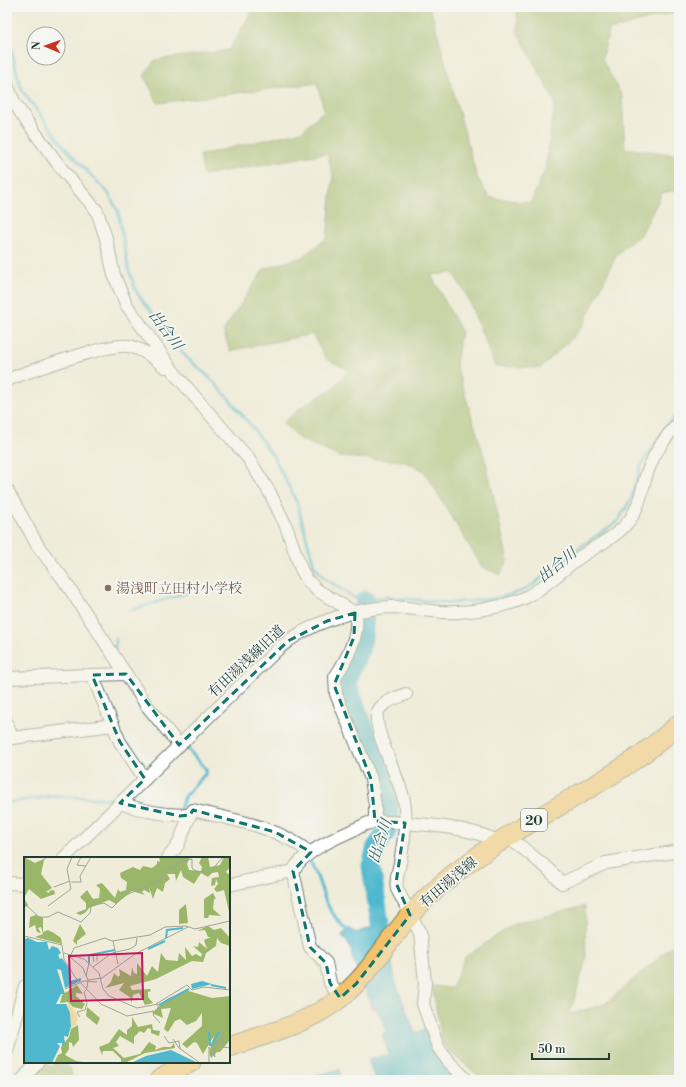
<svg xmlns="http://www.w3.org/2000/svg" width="686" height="1087" viewBox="0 0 686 1087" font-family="'Libre Bodoni','Noto Serif JP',serif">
<rect width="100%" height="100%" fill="#f6f6f2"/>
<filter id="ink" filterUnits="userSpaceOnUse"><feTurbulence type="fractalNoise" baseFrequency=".025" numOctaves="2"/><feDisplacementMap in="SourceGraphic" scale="8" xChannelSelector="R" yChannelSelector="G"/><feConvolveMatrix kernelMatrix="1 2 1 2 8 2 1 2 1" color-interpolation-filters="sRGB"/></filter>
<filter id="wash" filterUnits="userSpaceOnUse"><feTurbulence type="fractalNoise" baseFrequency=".012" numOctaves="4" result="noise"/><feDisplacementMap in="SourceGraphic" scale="16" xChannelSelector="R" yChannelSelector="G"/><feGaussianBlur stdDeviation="0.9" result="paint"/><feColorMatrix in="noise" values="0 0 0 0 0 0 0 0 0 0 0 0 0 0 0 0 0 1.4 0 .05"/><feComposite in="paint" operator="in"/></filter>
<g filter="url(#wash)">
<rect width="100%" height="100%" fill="#f0ecda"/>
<!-- forest -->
<g fill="#9ab668" stroke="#5c7a4e">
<polygon points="255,7 430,7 477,177 489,197 530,203 545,170 555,102 518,33 517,7 679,7 679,11 609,30 602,59 622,96 625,148 679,155 679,190 662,193 642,233 617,254 582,328 541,368 495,366 467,296 453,273 431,275 461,331 456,365 487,466 508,561 500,575 482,567 424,471 403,461 340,457 299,439 283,423 301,407 333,388 350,370 326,359 312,334 230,351 223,331 264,269 302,257 327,238 333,175 327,153 203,175 200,155 302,131 324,110 317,83 158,103 144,76 155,60 229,50"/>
<polygon points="585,906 586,959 570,1014 605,1004 679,940 679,1080 484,1080 443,1046 432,986 452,988 465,957 514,924"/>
<path d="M 44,1062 L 51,1067 L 55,1062 C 63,1062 72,1066 72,1075 L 69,1080 L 30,1080 Z"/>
</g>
<!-- water -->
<g fill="#50b8ce" stroke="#387a81">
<polygon points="385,922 395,981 415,1033 426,1029 435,1056 457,1080 375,1080 368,1059 389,1054 382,1035 386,1029 376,1008 373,1009 351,954 352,951 347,942 341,936 349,928 356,933"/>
<polygon points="339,1069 342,1080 302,1080"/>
</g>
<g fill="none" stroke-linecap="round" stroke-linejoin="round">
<!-- stream -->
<g stroke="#50b8ce" stroke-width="3">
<polyline points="7,32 20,85 24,93 67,150 108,193 118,211 129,271 137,293 186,357 209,377 230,400 252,427 274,457 297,503 314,565 324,578 358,600 386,597 452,603 499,598 520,592 534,584 573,552 618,521 631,499 642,463 654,445"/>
<polyline points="658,439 666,427 679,412"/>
<polyline points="132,610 189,592"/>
<polyline points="115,650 116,639"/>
<polyline points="7,803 53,796 118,799"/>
<polyline points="180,809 184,797 206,773 206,769 184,745"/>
<path d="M 308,858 C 317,871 320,887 326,902 C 332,914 339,923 349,932"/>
</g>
<!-- river -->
<path stroke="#50b8ce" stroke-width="19" d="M 365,600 C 365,620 365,638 358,656 C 354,666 347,673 347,684 L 384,777 L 390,819 L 386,833 L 376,847 L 371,866 L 384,949"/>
</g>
</g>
<g filter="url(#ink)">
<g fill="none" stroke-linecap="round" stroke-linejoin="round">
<defs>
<g id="minor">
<path d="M 7,85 L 15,104 L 28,123 L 61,168 L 97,211 L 106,238 L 114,275 L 126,304 L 176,375 L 248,458 L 270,493 L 286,526 L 301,569 L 307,580 L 317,590 L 355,613 C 361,633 346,661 335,677 L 336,694 L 371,779 L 375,805 L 375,821"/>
<path d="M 7,380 C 29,371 109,343 128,346 C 142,348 155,359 165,367"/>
<polyline points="7,490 38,546 64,580 147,706 179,745"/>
<polyline points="126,674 92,675 120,742 145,779"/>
<polyline points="7,678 92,675"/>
<path d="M 406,694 C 397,698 380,702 377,714 C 374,733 400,779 404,801 C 408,821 403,843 400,863 C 398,872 395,879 397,889 L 420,933 L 425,983 L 423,1004 L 438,1047 L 448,1061 L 467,1080"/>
<polyline points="7,723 12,738 113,725"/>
<path d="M 120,803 C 143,811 166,816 190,815 L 193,810 C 233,820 278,826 310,853"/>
<polyline points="508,836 547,868 562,883 606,863 679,851"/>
<path d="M 64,858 L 279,648 C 309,623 352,609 391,607 C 408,607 425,611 442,612 C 466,613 506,608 528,596 C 545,587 560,572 576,560 C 597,544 623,536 635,511 C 642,498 643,481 649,468 C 655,451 667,435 679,423"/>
<polyline points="168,858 178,845 190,815"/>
<polyline points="293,871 310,947 326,963 330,983 340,998"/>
<polyline points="7,883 25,884"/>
<path d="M 229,885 L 293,871 C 304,849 344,835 366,824 L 375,821 C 413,824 467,825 500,842"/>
<polyline points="7,1051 25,986"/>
<polyline points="22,1080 38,1062"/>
</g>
<g id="primary">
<path d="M 229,1047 C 267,1034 307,1024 339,999 C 368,976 387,942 411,914 C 429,894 449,877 470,862 C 537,812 618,781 679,724"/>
<polyline points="159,1080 191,1062"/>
</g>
</defs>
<!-- minor casing -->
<use href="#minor" stroke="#687a6e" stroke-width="14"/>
<!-- primary casing -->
<use href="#primary" stroke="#687a6e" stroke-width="21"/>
<!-- minor -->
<use href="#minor" stroke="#fff" stroke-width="12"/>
<!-- primary -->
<use href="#primary" stroke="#f3c26a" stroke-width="19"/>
</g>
</g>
<!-- marked area -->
<path d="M0 0H686V1087H0ZM 355,613 L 354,637 L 334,685 L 371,779 L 375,821 L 405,823 L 396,883 L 410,915 L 356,984 L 340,998 L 330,983 L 326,963 L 310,947 L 293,871 L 311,852 L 275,832 L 193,810 L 190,815 L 180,816 L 120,803 L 145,779 L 120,742 L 92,675 L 126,674 L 179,745 L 288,641 L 327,621 Z" fill="#f0ecda" fill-opacity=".55" fill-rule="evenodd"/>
<path fill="none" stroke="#0f766e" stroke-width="3" stroke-dasharray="8 5" stroke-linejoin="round" d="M 355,613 L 354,637 L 334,685 L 371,779 L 375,821 L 405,823 L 396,883 L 410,915 L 356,984 L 340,998 L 330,983 L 326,963 L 310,947 L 293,871 L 311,852 L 275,832 L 193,810 L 190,815 L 180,816 L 120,803 L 145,779 L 120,742 L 92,675 L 126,674 L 179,745 L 288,641 L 327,621 Z"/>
<!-- markers -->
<circle fill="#8d6e63" stroke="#f6f6f2" stroke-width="1.5" cx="108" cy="588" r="4"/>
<g text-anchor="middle" stroke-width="3.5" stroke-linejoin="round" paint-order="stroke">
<!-- shield labels -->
<rect fill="#f6f6f2" stroke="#60746d" stroke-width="1" x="521" y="809" width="26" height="22" rx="3"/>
<g font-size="13" font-weight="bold" fill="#1f3d34">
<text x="534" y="825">20</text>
</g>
<!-- education labels -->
<g font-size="14" fill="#785e54" stroke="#f6f6f2" text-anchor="start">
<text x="116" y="593">湯浅町立田村小学校</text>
</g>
<!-- street labels -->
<g font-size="14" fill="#1f3d34" stroke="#f6f6f2">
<text transform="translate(246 661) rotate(-43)" y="5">有田湯浅線旧道</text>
<text transform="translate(448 882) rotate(-40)" y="5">有田湯浅線</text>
</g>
<!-- water labels -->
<g font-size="15" font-style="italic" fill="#2b5c5a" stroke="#f6f6f2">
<text transform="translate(166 330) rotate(53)" y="5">出合川</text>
<text transform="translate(557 565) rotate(-39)" y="5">出合川</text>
<text transform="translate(380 841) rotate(-72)" y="5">出合川</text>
</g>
</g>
<!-- overview -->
<g transform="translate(24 857)">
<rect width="206" height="206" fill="#f0ecda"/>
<path d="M 0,0 L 11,6 L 24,0 L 20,3 L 17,17 L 28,31 L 22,35 L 26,36 L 25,34 L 30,33 L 31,37 L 17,42 L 5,32 L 0,41 L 4,48 L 2,50 L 0,49 ZM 135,0 L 166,0 L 163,7 L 165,13 L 177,14 L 178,10 L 175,6 L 178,0 L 184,0 L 186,10 L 196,8 L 200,0 L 206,0 L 206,10 L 202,15 L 206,18 L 206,59 L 200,33 L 193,35 L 190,32 L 194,27 L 192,22 L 191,28 L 187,29 L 188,21 L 195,20 L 194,15 L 188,16 L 184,20 L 177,16 L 170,27 L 159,20 L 157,13 L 152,24 L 151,17 L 143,17 L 146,22 L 141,26 L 139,35 L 133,31 L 129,42 L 125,30 L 126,36 L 120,33 L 118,35 L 121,38 L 108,34 L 92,47 L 85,43 L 65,51 L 61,56 L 56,58 L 52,56 L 62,52 L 62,46 L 56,40 L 63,33 L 69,42 L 75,41 L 76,32 L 72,28 L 78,26 L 91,41 L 94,32 L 96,35 L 102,33 L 103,25 L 97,21 L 96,16 L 109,10 L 116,13 L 119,9 L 128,11 L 133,7 L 133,4 L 136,5 ZM 189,36 L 192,42 L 190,42 L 189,52 L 197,59 L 185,58 L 184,61 L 180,61 L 180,42 ZM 162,47 L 164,66 L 155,67 L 155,53 ZM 12,58 L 19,61 L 19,75 L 24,73 L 30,76 L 37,81 L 38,87 L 11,80 L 19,77 L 17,70 L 14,71 L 17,76 L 13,75 L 11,68 L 5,71 L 6,60 ZM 56,67 L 62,77 L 53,84 L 53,88 L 49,84 ZM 184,69 L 190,73 L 197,71 L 206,81 L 206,89 L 197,86 L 193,81 L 192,89 L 182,96 L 179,105 L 168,104 L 132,122 L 106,129 L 108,133 L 126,132 L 127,134 L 124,135 L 124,140 L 129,146 L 121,148 L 115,136 L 109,138 L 107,147 L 107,141 L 95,133 L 100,126 L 81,131 L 87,125 L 90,116 L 94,120 L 96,118 L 95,112 L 107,119 L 108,110 L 110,116 L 113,117 L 113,106 L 123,119 L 128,109 L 134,115 L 137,96 L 142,103 L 154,104 L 155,96 L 162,103 L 161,90 L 168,99 L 172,97 L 177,100 L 178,97 L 169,89 L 174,90 L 175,85 L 183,92 L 180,83 L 187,80 L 184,80 L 181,73 L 173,74 ZM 53,128 L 59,137 L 52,136 L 52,139 L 61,147 L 58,152 L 49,150 L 44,145 L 36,146 L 38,138 ZM 161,133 L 188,141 L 206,139 L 206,183 L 196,195 L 193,195 L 187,201 L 185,196 L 190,179 L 179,197 L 173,186 L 170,185 L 163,191 L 158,187 L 178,169 L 178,156 L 172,164 L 163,168 L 156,162 L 151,164 L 144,175 L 140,172 L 147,151 L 137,152 L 139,161 L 128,156 L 143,142 L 160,135 ZM 63,150 L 76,161 L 73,168 L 62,159 ZM 108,160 L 114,170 L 128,167 L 129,173 L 136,174 L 135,179 L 127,176 L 127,172 L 124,171 L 120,176 L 116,174 L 110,180 L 110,187 L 96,179 L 92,185 L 95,189 L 89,191 L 100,201 L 116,197 L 125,185 L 132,189 L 131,193 L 139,190 L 147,190 L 150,186 L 151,191 L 121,196 L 101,206 L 97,206 L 97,202 L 89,194 L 79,194 L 78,198 L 75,190 L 85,186 L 95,172 L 103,178 L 103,173 L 108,169 ZM 54,168 L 55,183 L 49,190 L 48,186 L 45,185 L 45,192 L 41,198 L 52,204 L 66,206 L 30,206 L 34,198 L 38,196 L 37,190 L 45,180 L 47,172 Z" fill="#9ab668"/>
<path d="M 44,146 L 54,158 L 52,168 L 47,171 L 46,157 L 42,147 Z" fill="#eeda9e"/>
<path d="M 4,81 L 13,85 L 23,85 L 25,93 L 28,89 L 34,91 L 37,96 L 34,98 L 36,102 L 38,101 L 45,111 L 46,124 L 57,121 L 57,124 L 41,131 L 37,113 L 33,112 L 41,137 L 37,137 L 32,147 L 42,147 L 46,156 L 47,169 L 44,180 L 40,179 L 41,186 L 38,189 L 38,186 L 33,186 L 36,189 L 28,206 L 0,206 L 0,82 ZM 178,124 L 188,127 L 168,132 L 167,127 ZM 147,193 L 174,206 L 107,206 L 122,199 Z" fill="#50b8ce"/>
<path fill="none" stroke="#50b8ce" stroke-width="2" d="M 142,81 L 143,73 L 159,71M 124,92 L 141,84M 65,106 L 65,98 L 91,93M 187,128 L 202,131M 135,148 L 165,132M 185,175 L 186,189M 187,189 L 195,175"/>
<path fill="none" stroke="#9ca698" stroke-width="1" d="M 57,0 L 53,8 L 62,9M 47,25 L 57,25 L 56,19 L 67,0M 30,30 L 46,24M 0,46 L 15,60 L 24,60 L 34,55 L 57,65 L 66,56 L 67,49 L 80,46 L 88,51 L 100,39 L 136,23 L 140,13 L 150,10 L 156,4 L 168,2 L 168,11 L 172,14 L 185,16 L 199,0M 24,49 L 47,32 L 43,12 L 48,0M 0,79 L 38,88 L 40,102 L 51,120 L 77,147 L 103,159 L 130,154M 89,84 L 94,107M 40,96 L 60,102 L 75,116 L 79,132 L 85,139 L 113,151 L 134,147 L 134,152 L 129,158 L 136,166M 70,105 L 69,99 L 73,97 L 73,104M 69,110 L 88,96 L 106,92 L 112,88 L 113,81M 62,119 L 65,106M 64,123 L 78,121 L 111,97 L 164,70M 63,131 L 64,123 L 59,111 L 46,100 L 50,91 L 81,81 L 88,84 L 126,78 L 141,70 L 162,69 L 171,72 L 206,64M 41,132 L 60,124 L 73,125M 132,147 L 163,128 L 168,133 L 180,130 L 206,133M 56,160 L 53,155 L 61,153 L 63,146 L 60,135 L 63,132M 197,174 L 200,176 L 198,180 L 199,190 L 206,191M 140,179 L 145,186 L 155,184 L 156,192M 149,182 L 155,191 L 176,206M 185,206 L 185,190 L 191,200 L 190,195 L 197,174"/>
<path fill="#c2185b" fill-opacity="0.15" stroke="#c2185b" stroke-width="2" d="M 118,96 L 119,142 L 47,144 L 45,99 Z"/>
<rect width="206" height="206" fill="none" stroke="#1f3d34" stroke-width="2"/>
</g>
<!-- margin -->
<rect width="686" height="1087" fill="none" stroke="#f6f6f2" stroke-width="24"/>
<!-- north arrow -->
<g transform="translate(46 46) rotate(272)"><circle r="19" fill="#f6f6f2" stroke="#a0aca6"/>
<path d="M0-3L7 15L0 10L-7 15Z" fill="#c8321e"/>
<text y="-6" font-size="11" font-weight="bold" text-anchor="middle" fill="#1f3d34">N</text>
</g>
<!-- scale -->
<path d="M532 1053v6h77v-6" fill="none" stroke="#1f3d34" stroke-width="2"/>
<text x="538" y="1053" font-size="12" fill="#1f3d34" stroke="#f6f6f2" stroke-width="3" paint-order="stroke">50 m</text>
</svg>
